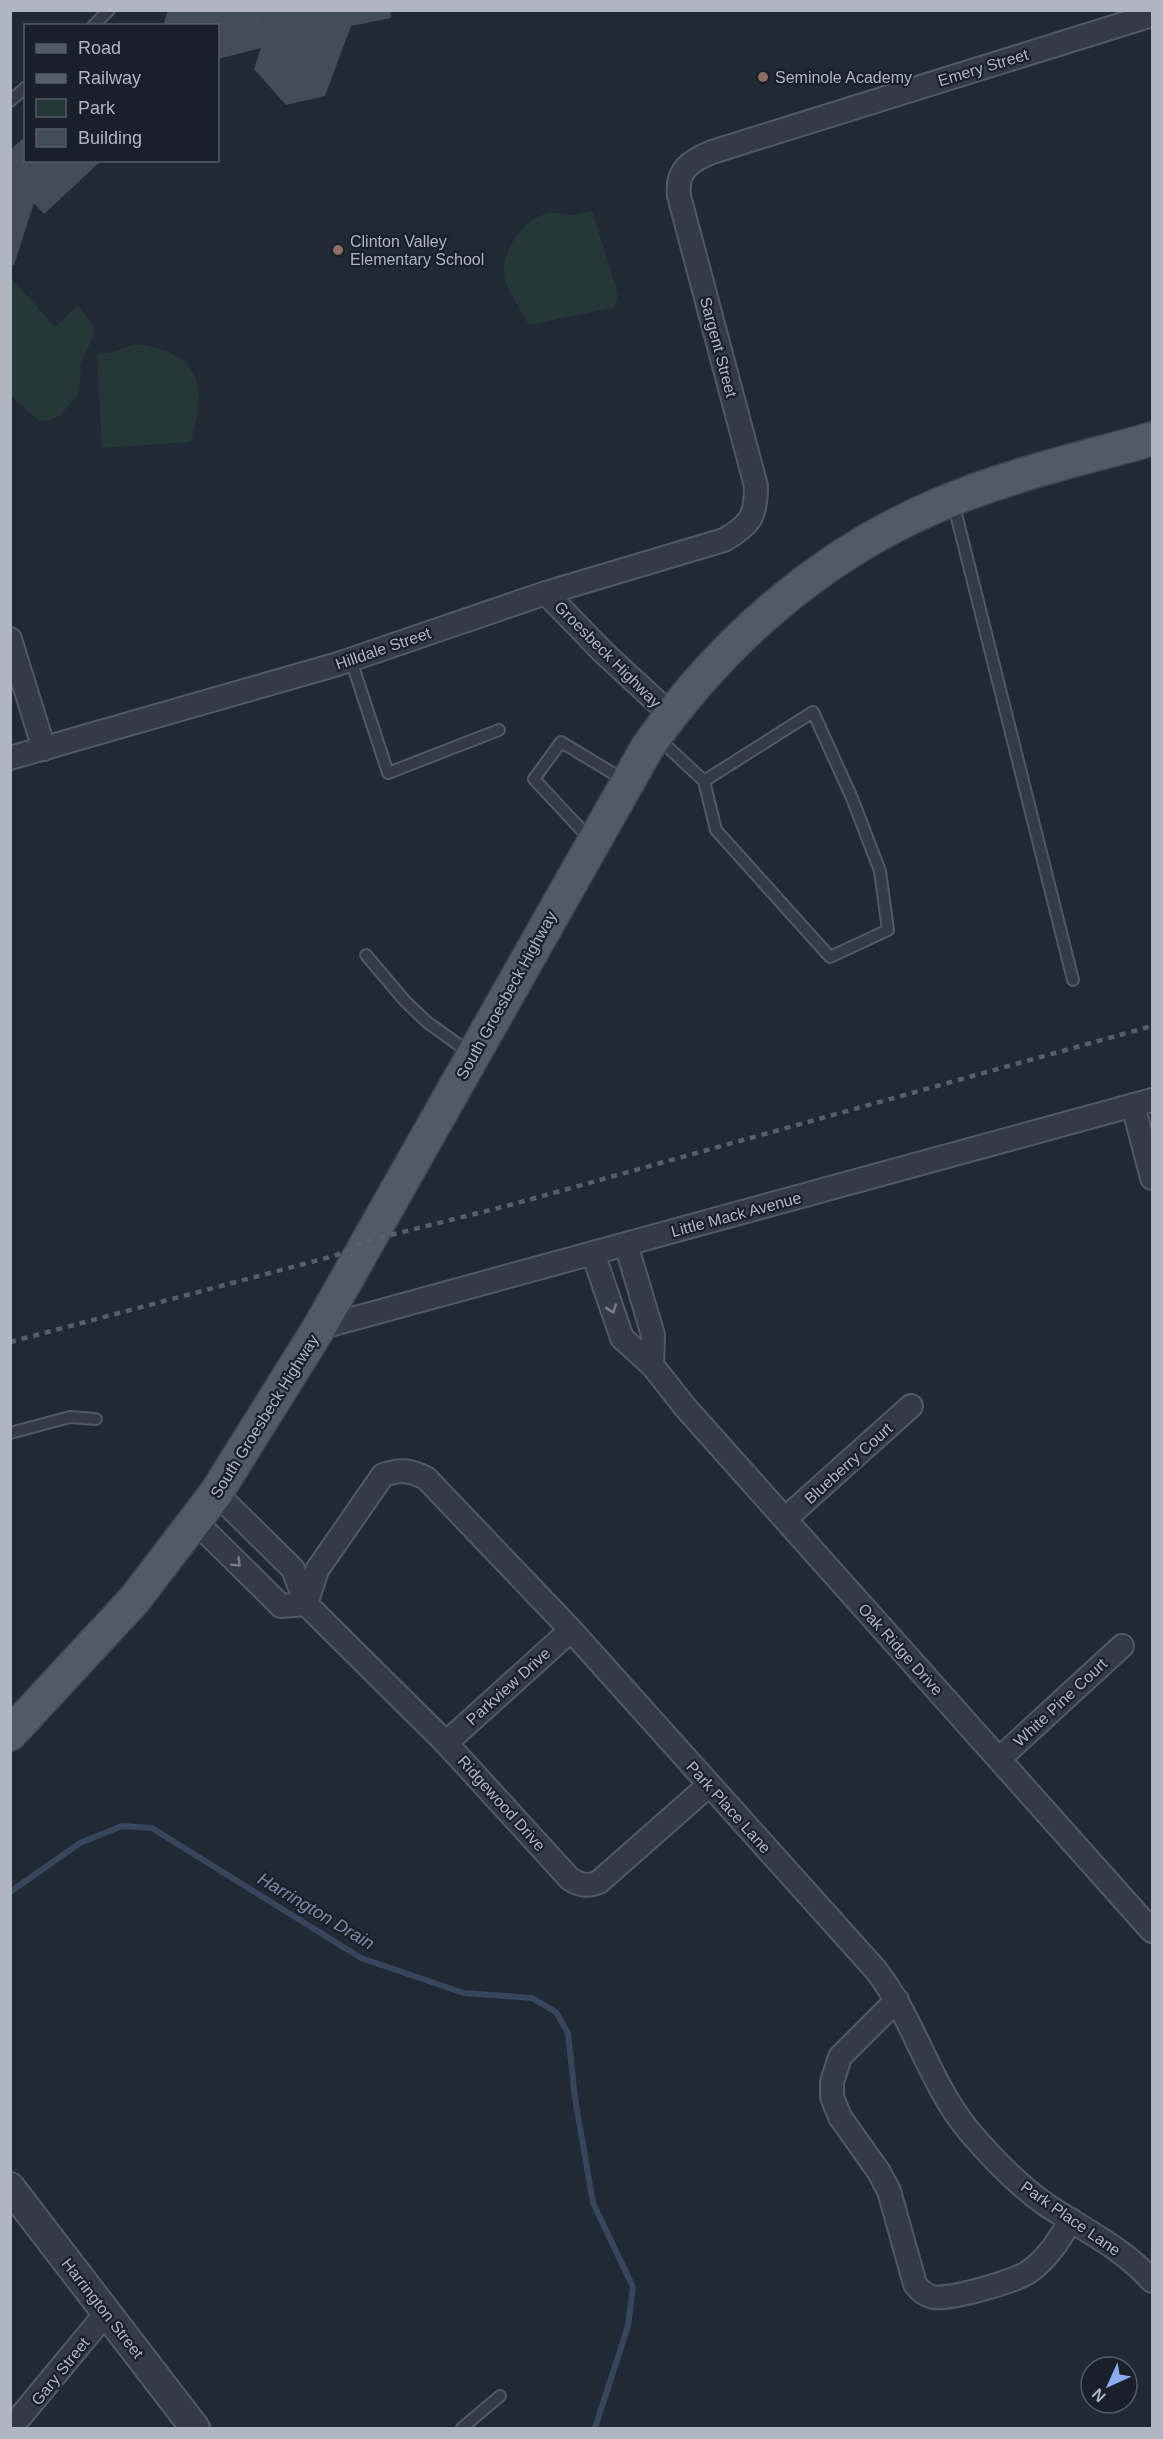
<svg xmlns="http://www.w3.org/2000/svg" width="1163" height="2439" viewBox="0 0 1163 2439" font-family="Helvetica,sans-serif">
<rect width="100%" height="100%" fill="#212935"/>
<!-- green -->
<g fill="#263738">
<path d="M 592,211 L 619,297 L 612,308 L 529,325 C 522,310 510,297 505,280 C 498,254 524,216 550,213 C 556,212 563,215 569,215 C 577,215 585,212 592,211 Z"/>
<polygon points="11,278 55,327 78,305 93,325 95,332 81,363 79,394 59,416 51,420 40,421 11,396"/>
<path d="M 134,344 C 165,347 199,359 199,396 C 199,412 194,427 191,442 L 102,448 L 97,354 L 114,352 Z"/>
</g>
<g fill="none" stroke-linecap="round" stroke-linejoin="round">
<!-- stream -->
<polyline stroke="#38465d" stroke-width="6" points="10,1892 80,1843 122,1826 152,1828 361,1958 464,1993 532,1998 556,2012 568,2033 575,2098 593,2203 633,2287 628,2326 595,2428"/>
</g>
<!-- building -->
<g fill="#434c59">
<polygon points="168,10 390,10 391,18 351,26 325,96 286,105 254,69 261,48 218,59 218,26 163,26"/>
<polygon points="26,136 26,160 102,160 44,214 34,203 14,265 10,264 10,150"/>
</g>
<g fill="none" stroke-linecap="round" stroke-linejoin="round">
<defs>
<g id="service">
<polyline points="93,26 109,10"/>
<polyline points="10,101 26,87"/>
<polyline points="953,502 1073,980"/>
<polyline points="351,660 388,773 499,730"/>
<polyline points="658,738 704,781 813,712 852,798 880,871 888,930 830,957 716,830 704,781"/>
<polyline points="590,839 534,779 561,742 624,780"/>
<polyline points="366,955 405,1001 427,1022 470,1053"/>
<polyline points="10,1433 70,1417 96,1419"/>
<polyline points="462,2428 500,2396"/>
</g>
<g id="minor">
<polyline points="546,593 603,652 670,714"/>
<polyline points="10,639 44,749"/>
<path d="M 10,758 L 338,664 L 546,593 L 724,540 C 750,525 756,517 756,486 L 679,196 C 676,170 690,161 712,152 L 1152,15"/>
<polyline points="1133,1105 1152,1178"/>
<polyline points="626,1244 653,1335 652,1365"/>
<polyline points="593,1253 622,1338 652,1365 685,1407 1152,1931"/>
<polyline points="319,1328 1152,1100"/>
<path d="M 216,1493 L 293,1569 L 306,1604 L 446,1743 L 570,1879 C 580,1885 588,1887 599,1882 L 709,1785"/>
<polyline points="785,1519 911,1406"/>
<polyline points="195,1521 281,1606 306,1604"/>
<path d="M 306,1604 L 317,1570 L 383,1475 C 401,1469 409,1470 426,1478 L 571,1630 L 875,1969 C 914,2018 929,2083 969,2131 C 991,2157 1017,2184 1045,2204 C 1082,2229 1122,2247 1152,2281"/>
<polyline points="446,1743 571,1630"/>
<polyline points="999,1759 1122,1646"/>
<path d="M 897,2000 L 840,2057 L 832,2082 L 832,2097 L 840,2117 L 879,2172 L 889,2191 L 915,2284 C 920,2291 925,2295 933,2297 C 951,2300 1011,2282 1027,2273 C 1047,2260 1059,2240 1071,2220"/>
<polyline points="11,2428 107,2312"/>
</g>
<polyline id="tertiary" points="10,2187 195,2428"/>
<path id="primary" d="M 10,1734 L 135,1599 L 216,1493 L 319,1328 L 647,748 C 719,644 819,556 936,506 C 1005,476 1080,459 1152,439"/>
</defs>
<!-- service casing -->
<use href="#service" stroke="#525963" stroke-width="14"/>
<!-- minor casing -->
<use href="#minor" stroke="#525963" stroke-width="26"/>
<!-- tertiary casing -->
<use href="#tertiary" stroke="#525963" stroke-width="32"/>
<!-- primary casing -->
<use href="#primary" stroke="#3e444f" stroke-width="36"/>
<!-- path -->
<polyline stroke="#435255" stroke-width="4" stroke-dasharray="4.5 4.5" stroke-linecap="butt" points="257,21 260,10"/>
<!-- service -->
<use href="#service" stroke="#353b46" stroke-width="10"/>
<!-- minor -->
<use href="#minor" stroke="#353b46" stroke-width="22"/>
<!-- tertiary -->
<use href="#tertiary" stroke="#353b46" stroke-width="28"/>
<!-- primary -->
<use href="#primary" stroke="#525a66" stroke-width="33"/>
<!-- rail -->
<polyline stroke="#575f6c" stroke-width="4.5" stroke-dasharray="6 6" stroke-linecap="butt" points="10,1342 334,1256 367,1241 510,1205 1152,1026"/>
</g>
<!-- one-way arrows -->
<defs><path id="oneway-chevron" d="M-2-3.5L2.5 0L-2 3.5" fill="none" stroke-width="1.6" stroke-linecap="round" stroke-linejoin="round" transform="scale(1.5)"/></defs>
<g stroke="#787f8a">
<use href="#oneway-chevron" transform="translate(612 1309) rotate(71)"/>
<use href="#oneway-chevron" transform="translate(237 1563) rotate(45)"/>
</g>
<!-- markers -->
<g fill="#8d6e63" stroke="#1a202a" stroke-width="2">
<circle cx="763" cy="77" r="6"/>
<circle cx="338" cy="250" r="6"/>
</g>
<g text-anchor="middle" stroke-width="4.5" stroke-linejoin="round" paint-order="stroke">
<!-- street labels -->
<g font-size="16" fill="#afb6c2" stroke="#1a202a">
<text transform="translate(983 67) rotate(-17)" y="6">Emery Street</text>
<text transform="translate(719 347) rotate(75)" y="6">Sargent Street</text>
<text transform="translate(383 648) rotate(-19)" y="6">Hilldale Street</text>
<text transform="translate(608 654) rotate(45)" y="6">Groesbeck Highway</text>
<text transform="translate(506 995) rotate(-61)" y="6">South Groesbeck Highway</text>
<text transform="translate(736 1214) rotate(-15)" y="6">Little Mack Avenue</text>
<text transform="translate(264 1416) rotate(-58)" y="6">South Groesbeck Highway</text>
<text transform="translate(848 1463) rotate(-42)" y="6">Blueberry Court</text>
<text transform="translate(901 1649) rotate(48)" y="6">Oak Ridge Drive</text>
<text transform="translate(508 1686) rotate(-42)" y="6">Parkview Drive</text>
<text transform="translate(1060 1702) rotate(-43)" y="6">White Pine Court</text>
<text transform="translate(502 1803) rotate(48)" y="6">Ridgewood Drive</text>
<text transform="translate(729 1807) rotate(48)" y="6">Park Place Lane</text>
<text transform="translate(1071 2218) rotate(35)" y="6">Park Place Lane</text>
<text transform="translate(103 2308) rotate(52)" y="6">Harrington Street</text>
<text transform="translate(60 2371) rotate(-51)" y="6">Gary Street</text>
</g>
<!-- poi labels -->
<g font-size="16" fill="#afb6c2" stroke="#1a202a" text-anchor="start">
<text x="775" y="83">Seminole Academy</text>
<text x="350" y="247">Clinton Valley<tspan x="350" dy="18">Elementary School</tspan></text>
</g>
<!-- water labels -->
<g font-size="18" font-style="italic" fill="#798ca9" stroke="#1a202a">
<text transform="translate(316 1911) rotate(31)" y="6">Harrington Drain</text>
</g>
</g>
<!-- border -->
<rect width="1163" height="2439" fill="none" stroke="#afb6c2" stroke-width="24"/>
<!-- legend -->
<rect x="24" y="24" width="195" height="138" fill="#1a202a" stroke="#565c67" stroke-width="1.5"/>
<rect x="36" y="44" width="30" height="9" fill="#525a66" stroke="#565c67" stroke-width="1.5"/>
<text x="78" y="54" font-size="18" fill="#afb6c2">Road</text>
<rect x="36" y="74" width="30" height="9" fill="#575f6c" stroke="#565c67" stroke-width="1.5"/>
<text x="78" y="84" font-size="18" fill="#afb6c2">Railway</text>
<rect x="36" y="99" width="30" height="18" fill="#263738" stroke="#565c67" stroke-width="1.5"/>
<text x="78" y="114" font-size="18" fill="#afb6c2">Park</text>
<rect x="36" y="129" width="30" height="18" fill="#434c59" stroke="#565c67" stroke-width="1.5"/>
<text x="78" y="144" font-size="18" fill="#afb6c2">Building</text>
<!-- north arrow -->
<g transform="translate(1109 2385) rotate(225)"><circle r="28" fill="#1a202a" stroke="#565c67" stroke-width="1.5"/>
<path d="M0-4.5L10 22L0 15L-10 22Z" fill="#88acee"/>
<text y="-9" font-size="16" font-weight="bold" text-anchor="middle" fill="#afb6c2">N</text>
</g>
</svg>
